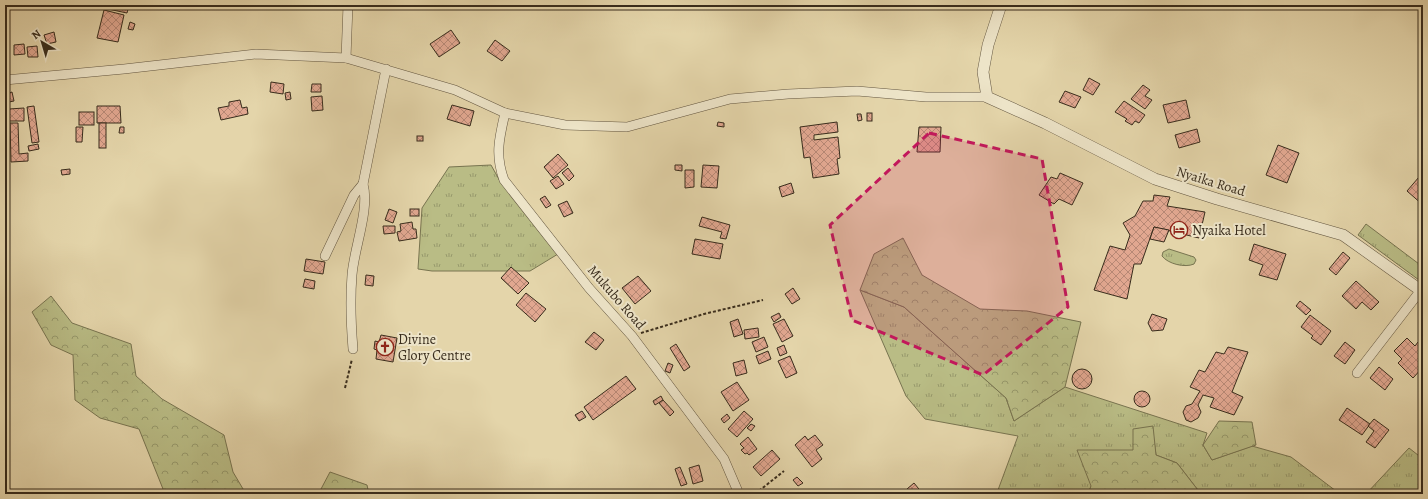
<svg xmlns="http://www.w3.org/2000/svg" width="1428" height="499" viewBox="0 0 1428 499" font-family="Alegreya,serif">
<defs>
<pattern id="grass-tufts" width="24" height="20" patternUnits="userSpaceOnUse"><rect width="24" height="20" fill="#b9bc85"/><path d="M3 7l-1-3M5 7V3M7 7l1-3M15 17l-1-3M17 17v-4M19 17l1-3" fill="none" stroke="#97996c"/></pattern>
<pattern id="forest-crowns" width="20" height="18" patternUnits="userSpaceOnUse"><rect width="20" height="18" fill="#b9bc85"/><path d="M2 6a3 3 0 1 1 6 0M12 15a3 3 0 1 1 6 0" fill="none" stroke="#97996c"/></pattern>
<pattern id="building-cross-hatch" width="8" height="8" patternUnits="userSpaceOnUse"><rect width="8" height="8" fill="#e1a790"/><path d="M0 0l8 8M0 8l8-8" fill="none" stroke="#b78875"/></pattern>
</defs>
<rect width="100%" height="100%" fill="#e4d5aa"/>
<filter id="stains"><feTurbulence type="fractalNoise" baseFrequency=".005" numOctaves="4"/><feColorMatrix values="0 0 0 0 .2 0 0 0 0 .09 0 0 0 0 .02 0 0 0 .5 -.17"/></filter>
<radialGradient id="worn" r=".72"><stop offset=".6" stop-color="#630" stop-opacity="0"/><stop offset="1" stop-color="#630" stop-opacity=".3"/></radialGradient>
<!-- grass -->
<g fill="url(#grass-tufts)" stroke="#787450">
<polygon points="491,165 501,183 558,254 530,271 432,271 418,269 422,208 449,167"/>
<polygon points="1366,224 1423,267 1423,283 1358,235"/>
<path d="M 1169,249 L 1194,257 L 1196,260 L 1194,264 C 1185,268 1168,264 1162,256 L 1163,252 Z"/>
<polygon points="860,290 904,307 1006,398 1014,421 1065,387 1207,433 1203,445 1212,460 1252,446 1291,457 1340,494 1201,494 1177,463 1156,455 1152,426 1133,450 1091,486 1088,494 1002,494 998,490 1018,436 925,419 906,396"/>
<polygon points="1409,448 1423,459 1423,494 1366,494"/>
</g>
<!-- forest -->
<g fill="url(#forest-crowns)" stroke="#787450">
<polygon points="903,238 922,275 980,309 1027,311 1081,322 1065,387 1014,421 1006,398 904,307 860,290 874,254"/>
<polygon points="51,296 72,323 131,344 136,376 162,399 224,435 233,472 246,494 165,494 139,429 100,418 75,400 73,355 51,345 32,312"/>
<polygon points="1219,421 1252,422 1256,445 1212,460 1203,445"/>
<polygon points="1153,426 1156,455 1177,463 1201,494 1088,494 1091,486 1077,450 1133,450 1133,429"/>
<polygon points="330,472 367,485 369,494 327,494 321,489"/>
</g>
<!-- building -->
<g fill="url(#building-cross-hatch)" stroke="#382c1c">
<polygon points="109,5 129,5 127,13 108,9"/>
<polygon points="104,10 124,15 118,42 97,38"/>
<polygon points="130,22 135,24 133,30 128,29"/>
<polygon points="451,30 460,43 439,57 430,44"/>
<polygon points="54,32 56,42 47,44 44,35"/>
<polygon points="495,40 510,51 502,61 487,51"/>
<polygon points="24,44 25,54 14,55 14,45"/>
<polygon points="37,46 38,57 28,57 27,47"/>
<polygon points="1089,78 1100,84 1093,95 1083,90"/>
<polygon points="271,82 284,84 283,94 270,92"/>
<polygon points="312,84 321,84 321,92 311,92"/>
<polygon points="1143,85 1150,90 1145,96 1152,100 1145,109 1131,99"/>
<polygon points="1065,91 1081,97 1075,108 1059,102"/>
<polygon points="12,92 14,101 9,102 6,94"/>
<polygon points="290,92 291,99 286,100 285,93"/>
<polygon points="322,96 323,110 312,111 311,97"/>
<polygon points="240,100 242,108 247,107 248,114 221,120 218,108 229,106 229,102"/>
<polygon points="1186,100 1190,118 1168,123 1163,105"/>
<polygon points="1124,101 1145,115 1139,123 1135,121 1132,125 1125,121 1127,119 1115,112"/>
<polygon points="452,105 474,111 470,126 447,119"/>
<polygon points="34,106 39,142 32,143 27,107"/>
<polygon points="97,106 120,106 121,123 97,123"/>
<polygon points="24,108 24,121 9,121 9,109"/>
<rect x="79" y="112" width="15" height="13"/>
<rect x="867" y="113" width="5" height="8"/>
<polygon points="857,114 861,114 862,120 858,121"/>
<polygon points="718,122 724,123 724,127 717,126"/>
<polygon points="837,122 838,132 814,135 814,140 838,137 840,158 837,159 839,174 813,178 810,157 804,158 800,127"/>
<polygon points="10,123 18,123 19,154 28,153 28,161 11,162"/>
<rect x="99" y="123" width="7" height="25"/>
<polygon points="76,127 83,127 82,142 76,142"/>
<polygon points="120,127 124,127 124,133 119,133"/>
<polygon points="919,127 941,127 940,152 917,152"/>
<polygon points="1197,129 1200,142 1179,148 1175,135"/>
<rect x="417" y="136" width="6" height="5"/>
<polygon points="38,144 39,149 29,151 28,146"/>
<polygon points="1278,145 1299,153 1287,183 1266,175"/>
<polygon points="558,154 568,165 553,178 544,167"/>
<polygon points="675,165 682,165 682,171 675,170"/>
<polygon points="703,165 719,166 717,188 701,187"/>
<polygon points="568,168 574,176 569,181 562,173"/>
<polygon points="70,169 70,174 62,175 61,170"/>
<polygon points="685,170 694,170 694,187 685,188"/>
<polygon points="1060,173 1083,183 1072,205 1059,199 1054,204 1039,195 1051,177 1057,179"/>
<polygon points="558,176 564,184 556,189 550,181"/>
<polygon points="1419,177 1423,180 1423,205 1407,191"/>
<polygon points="791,183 794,193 782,197 779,187"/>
<polygon points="1154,195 1170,197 1167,206 1205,212 1199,238 1154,227 1141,264 1134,264 1127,299 1094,290 1110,246 1125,250 1130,235 1123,223 1135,216 1143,201 1153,201"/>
<polygon points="545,196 551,205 546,208 540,199"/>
<polygon points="567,201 573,213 564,217 558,205"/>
<polygon points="389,209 397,212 393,223 385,220"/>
<rect x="410" y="209" width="9" height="7"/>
<polygon points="702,217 730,225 726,239 720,238 722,232 699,226"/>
<polygon points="412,222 413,229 416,229 417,238 399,241 397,232 401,231 400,224"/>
<polygon points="383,226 395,226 395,233 384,234"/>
<polygon points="1154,227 1169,230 1164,242 1150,239"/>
<polygon points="695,239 723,244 720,259 692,254"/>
<polygon points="1254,244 1286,254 1277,280 1259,275 1263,265 1249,260"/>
<polygon points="1343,252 1350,258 1336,275 1329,269"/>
<polygon points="306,259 325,262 323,274 304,271"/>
<polygon points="511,267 529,283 518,294 501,278"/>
<polygon points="366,275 374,276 373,286 365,285"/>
<polygon points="638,276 651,291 635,304 622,288"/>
<polygon points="305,279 315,281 314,289 303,287"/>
<polygon points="1356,281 1379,302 1371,310 1362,302 1356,309 1342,296"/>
<polygon points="793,288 800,299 792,304 785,294"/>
<polygon points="526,293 546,309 535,322 516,305"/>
<polygon points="1300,301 1311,310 1306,315 1296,306"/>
<polygon points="779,313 781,317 774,322 771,317"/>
<polygon points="1152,314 1167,319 1163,330 1152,331 1148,323"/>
<polygon points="1310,315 1331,331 1321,345 1311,338 1313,336 1301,327"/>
<polygon points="738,319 743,334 734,337 730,322"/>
<polygon points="784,319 793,336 782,342 773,324"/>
<polygon points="758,328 759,337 745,339 744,330"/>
<polygon points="594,332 604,340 596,350 585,342"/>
<polygon points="381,335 397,338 393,362 376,359 377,350 374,349 375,341 379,342"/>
<polygon points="764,337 768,347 756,352 752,342"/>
<polygon points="1407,338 1415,346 1418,342 1423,347 1423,367 1413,378 1398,363 1402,359 1394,351"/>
<polygon points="1345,342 1355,350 1345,364 1334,356"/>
<polygon points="676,344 690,367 684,371 670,348"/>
<polygon points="784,345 787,353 780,356 777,348"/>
<polygon points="1228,347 1248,352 1232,392 1243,397 1234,415 1210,407 1214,398 1203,395 1198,405 1201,412 1198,418 1191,422 1186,420 1183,412 1186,406 1192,404 1200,391 1190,387 1199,370 1205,372 1216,352 1224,354"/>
<polygon points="768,351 771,359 759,364 756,356"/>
<polygon points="790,356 797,373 786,378 778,361"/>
<polygon points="744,360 747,373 736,376 733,363"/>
<polygon points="668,363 673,365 670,373 665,371"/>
<polygon points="1379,367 1393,379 1385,390 1370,378"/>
<circle cx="1082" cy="379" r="10"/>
<polygon points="626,376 636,389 593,420 584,407"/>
<polygon points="737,382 749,400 733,411 721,392"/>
<circle cx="1142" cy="399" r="8"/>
<polygon points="661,396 663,400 655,405 653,401"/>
<polygon points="663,400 674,412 670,416 659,403"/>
<polygon points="1347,408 1370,424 1362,435 1339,420"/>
<polygon points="582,411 586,417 579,421 575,415"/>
<polygon points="744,411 753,419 737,437 728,429"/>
<polygon points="727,414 730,418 724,423 721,419"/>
<polygon points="1374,419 1389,430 1375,448 1366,442 1374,431 1368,426"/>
<polygon points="751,424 755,426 751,431 747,428"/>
<polygon points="815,435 823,445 816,450 822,459 812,467 795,445 805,436 808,440"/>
<polygon points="748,437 757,449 749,455 747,453 745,454 741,450 744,448 740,444"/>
<polygon points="772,450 780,459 761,476 753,467"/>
<polygon points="699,465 703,481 693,484 689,468"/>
<polygon points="680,467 687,484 681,486 675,469"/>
<polygon points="797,477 803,483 798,486 793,480"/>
<polygon points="914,483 923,494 911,494 907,489"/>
</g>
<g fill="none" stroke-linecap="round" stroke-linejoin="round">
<defs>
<g id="minor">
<polyline points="346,58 348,5"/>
<polyline points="5,80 124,69 256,54 346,58 455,90 505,113 565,125 627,127 730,99 788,94 857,91 926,97 987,97"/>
<path d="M 505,113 C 499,139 495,155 504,180 L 589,288 L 632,336 L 724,459 L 739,494"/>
<polyline points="325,256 354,195 363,184"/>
<path d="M 353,349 C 351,325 350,300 352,275 C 354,248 370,209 363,184 L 386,69"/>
<polyline points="1357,373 1421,290"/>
</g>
<polyline id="tertiary" points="1001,5 988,45 983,72 987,97 1045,123 1155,179 1217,199 1343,235 1423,292"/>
</defs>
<!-- minor casing -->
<use href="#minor" stroke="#635640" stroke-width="10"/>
<!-- tertiary casing -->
<use href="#tertiary" stroke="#635640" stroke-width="12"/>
<!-- path -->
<g stroke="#382c1c" stroke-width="2" stroke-dasharray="3 2" stroke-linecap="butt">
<polyline points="641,333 704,314 763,300"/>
<polyline points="345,388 352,359"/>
<polyline points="755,494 784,471"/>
</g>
<!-- minor -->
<use href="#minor" stroke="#ede4c8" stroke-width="9"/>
<!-- tertiary -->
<use href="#tertiary" stroke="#ede4c8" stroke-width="11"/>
</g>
<!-- marked area -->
<path fill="#c2185b" fill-opacity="0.2" stroke="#c2185b" stroke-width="3" stroke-dasharray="8 5" stroke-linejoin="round" d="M 929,133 L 1042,159 L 1068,307 L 983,375 L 852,320 L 830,225 Z"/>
<!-- icons -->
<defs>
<symbol id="hotel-ring" viewBox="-11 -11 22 22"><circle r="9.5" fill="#ede4c8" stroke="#8f2418" stroke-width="1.5"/><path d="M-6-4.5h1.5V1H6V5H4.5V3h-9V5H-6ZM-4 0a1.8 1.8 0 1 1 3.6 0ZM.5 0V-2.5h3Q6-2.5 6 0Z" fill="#8f2418"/></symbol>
<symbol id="church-ring" viewBox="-11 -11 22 22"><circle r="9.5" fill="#ede4c8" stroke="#8f2418" stroke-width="1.5"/><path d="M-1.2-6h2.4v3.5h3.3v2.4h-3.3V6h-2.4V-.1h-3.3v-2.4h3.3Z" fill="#8f2418"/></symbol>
</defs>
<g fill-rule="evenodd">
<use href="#hotel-ring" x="1169" y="220" width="20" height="20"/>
<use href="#church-ring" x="375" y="337" width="20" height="20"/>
</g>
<g text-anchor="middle" stroke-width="4" stroke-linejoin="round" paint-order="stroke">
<!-- street labels -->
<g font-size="14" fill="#382c1c" stroke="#ede4c8">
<text transform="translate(1211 181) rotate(17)" y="5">Nyaika Road</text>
<text transform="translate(617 297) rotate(49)" y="5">Mukubo Road</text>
</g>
<!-- poi labels -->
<g font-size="14" fill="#382c1c" stroke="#ede4c8" text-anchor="start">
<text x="1192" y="235">Nyaika Hotel</text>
<text x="398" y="344">Divine<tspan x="398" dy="16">Glory Centre</tspan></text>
</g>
</g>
<!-- margin -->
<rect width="1428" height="499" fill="none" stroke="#e4d5aa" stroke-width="20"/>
<rect x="6" y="6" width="1416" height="487" fill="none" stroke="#382c1c" stroke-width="2"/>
<rect x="10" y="10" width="1408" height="479" fill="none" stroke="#382c1c"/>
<!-- north arrow -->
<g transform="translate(42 42) rotate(322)" stroke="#ede4c8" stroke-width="3" paint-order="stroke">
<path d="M0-3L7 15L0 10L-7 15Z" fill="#382c1c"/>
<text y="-6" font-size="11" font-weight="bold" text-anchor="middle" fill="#382c1c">N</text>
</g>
<rect width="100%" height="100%" filter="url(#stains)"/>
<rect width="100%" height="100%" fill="url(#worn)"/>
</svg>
